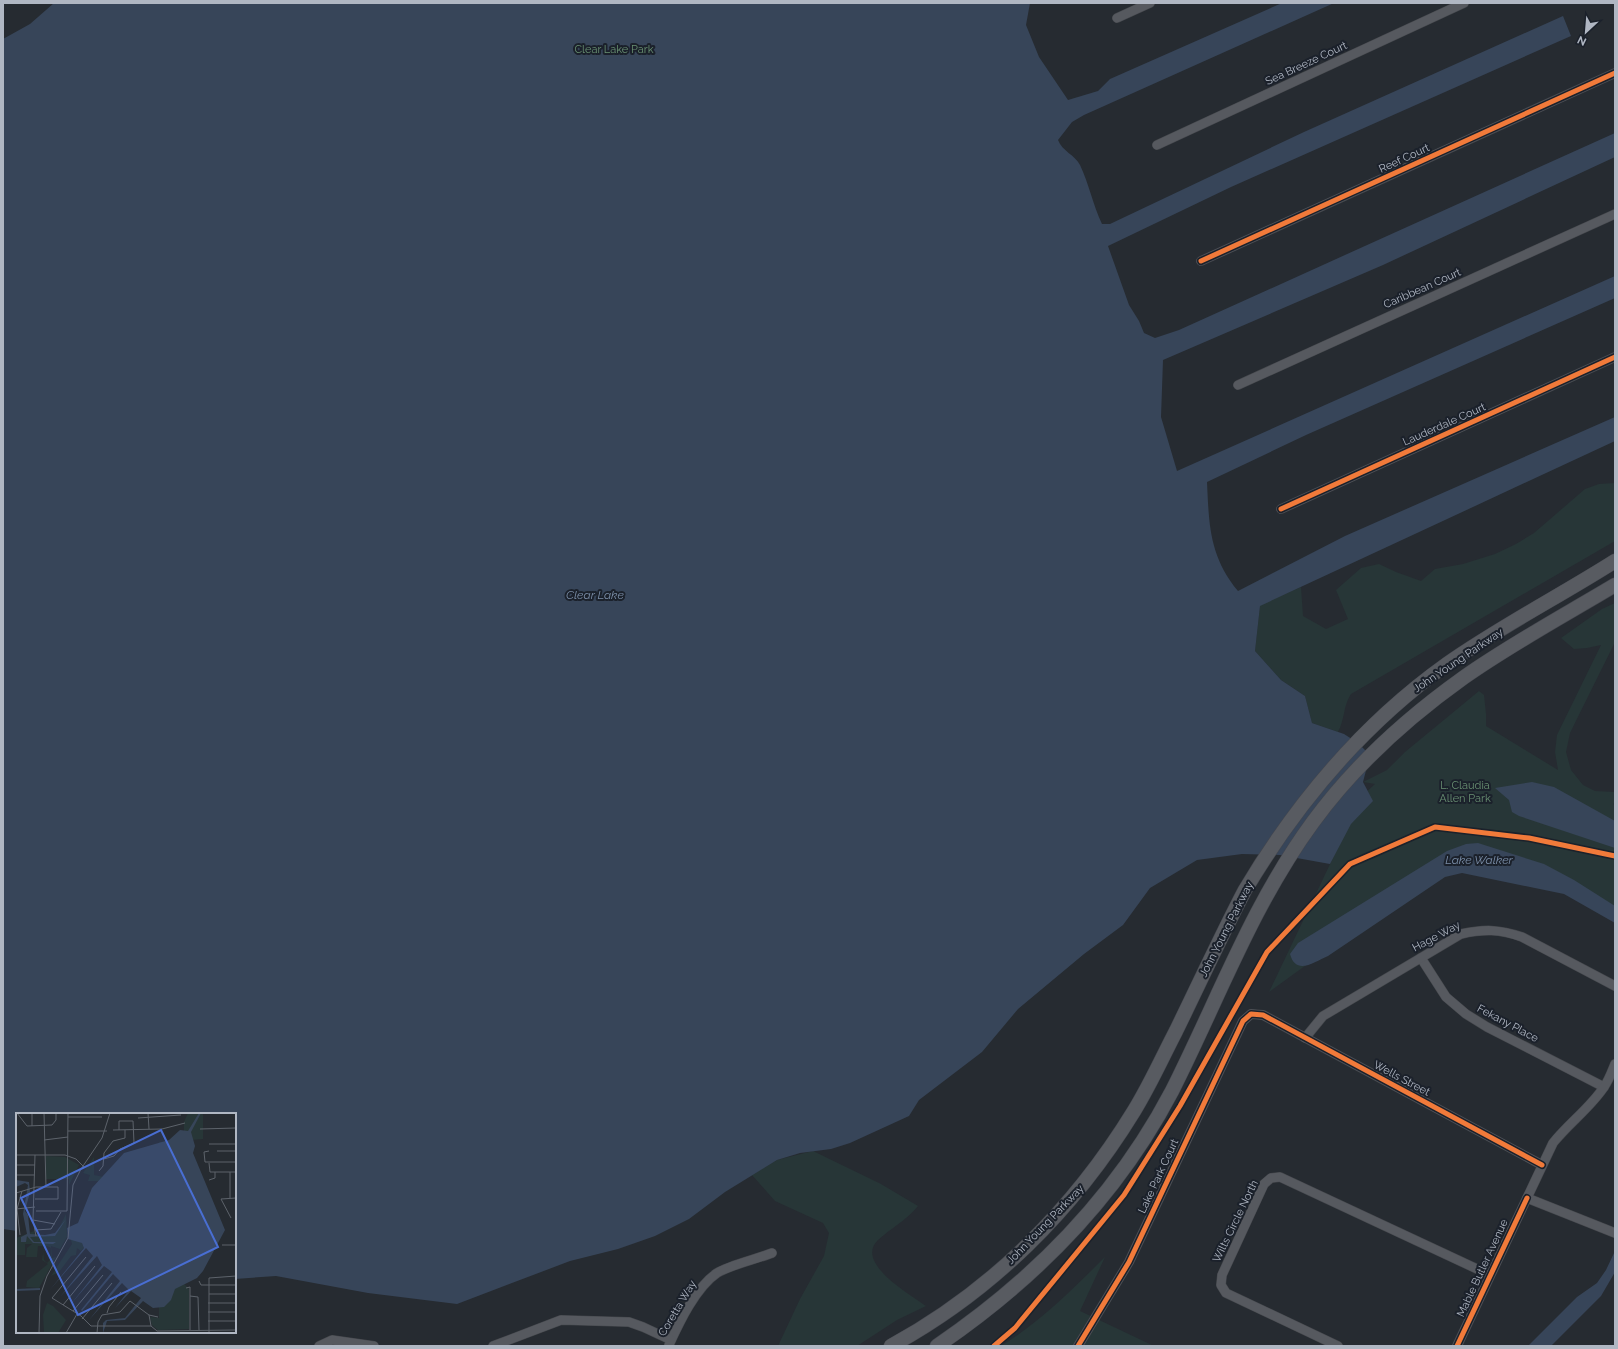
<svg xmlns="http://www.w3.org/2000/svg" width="1618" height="1349" viewBox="0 0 1618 1349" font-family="Raleway,sans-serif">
<rect width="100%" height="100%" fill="#262b31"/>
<!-- green -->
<g fill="#273637">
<path d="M 1615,483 L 1615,541 L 1351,694 C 1343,706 1345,719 1338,732 L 1312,723 L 1305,696 L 1281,680 L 1255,651 L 1260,605 L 1301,587 L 1303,616 L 1326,629 L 1348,619 L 1336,590 L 1361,568 L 1379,564 L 1396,572 L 1421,581 L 1435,569 L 1463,564 L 1495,554 L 1516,544 L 1534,533 L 1585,489 L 1599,484 Z"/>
<polygon points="1615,603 1615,642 1570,733 1566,752 1571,770 1583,785 1595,791 1615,792 1615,803 1613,804 1615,805 1615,920 1556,880 1454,858 1269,992 1363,795 1375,784 1363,782 1387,770 1405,752 1479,691 1484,695 1486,714 1486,726 1558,770 1555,752 1557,735 1601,645 1587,648 1574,649 1561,638 1602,609"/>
<path d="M 813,1151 L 881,1184 L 918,1206 C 907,1220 891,1228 878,1240 C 854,1263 911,1295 926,1306 L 897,1320 L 857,1346 L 778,1346 L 800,1299 L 824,1256 L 829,1233 L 823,1223 L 775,1201 L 752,1175 L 777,1160 Z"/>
<path d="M 1105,1257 L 1080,1311 L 1154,1346 L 1001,1346 C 1040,1322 1073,1289 1105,1257 Z"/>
</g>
<!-- water -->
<g fill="#374559">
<path d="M 54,3 L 1030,3 L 1026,25 L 1039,57 L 1068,100 L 1098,91 L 1110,79 L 1282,3 L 1334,3 L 1084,115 L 1072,122 L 1058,140 C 1062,151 1075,155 1080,165 C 1089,184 1093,205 1102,224 L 1110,224 L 1304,132 L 1563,16 L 1571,36 L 1231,187 L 1108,246 L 1129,305 L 1139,321 L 1144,333 L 1155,338 L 1179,330 L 1615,133 L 1615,157 L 1383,265 L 1163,360 L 1161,417 L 1177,471 L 1615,276 L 1615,298 L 1306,435 L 1207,482 C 1209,524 1209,556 1238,591 L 1345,536 L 1615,417 L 1615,441 L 1260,606 L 1255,651 L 1281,680 L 1305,696 L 1312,723 L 1344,734 L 1358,743 L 1370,755 L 1363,782 L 1373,801 L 1351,824 L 1330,864 L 1280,855 L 1242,854 L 1197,860 L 1150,888 L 1123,925 L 1084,954 L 1018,1009 L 982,1052 L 919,1100 L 909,1116 L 850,1143 L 831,1149 L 800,1153 L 777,1160 L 725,1192 L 689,1219 L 655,1236 L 618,1249 L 570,1261 L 457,1304 L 368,1293 L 276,1276 L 235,1279 L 235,1114 L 17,1114 L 17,1231 L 3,1229 L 3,39 L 30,24 Z"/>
<polygon points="1532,782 1554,787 1615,821 1615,848 1519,816 1512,812 1509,800 1495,788"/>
<path d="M 1478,843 L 1544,864 L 1574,880 L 1615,906 L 1615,923 L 1564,894 L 1462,873 L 1445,877 L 1328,956 C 1314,962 1296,976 1290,954 L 1298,943 L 1447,851 L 1466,844 Z"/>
<polygon points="1615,1251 1615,1272 1601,1296 1551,1346 1528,1346 1577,1297 1597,1283 1606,1270"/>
</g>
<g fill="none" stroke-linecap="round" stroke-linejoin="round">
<defs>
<g id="street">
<polyline points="1117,18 1150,3"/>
<polyline points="1157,145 1464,3"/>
<polyline points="1201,261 1615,73"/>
<polyline points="1238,385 1615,214"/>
<polyline points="1281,509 1615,357"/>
<polyline points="1421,958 1446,997 1466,1014 1487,1027 1604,1087"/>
<path d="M 1305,1038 L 1323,1016 L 1461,934 C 1484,929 1499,929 1522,937 L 1615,986"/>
<polyline points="1527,1198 1615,1233"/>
<path d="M 669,1345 C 679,1323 696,1287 717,1273 C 730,1265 757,1259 772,1253"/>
<polyline points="319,1346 332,1340 374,1346"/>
<polyline points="493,1346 561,1320 629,1322 643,1327 671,1340"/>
<polyline points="1078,1346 1129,1262 1243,1021 1251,1014 1263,1015 1542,1165"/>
<polyline points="1338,1346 1226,1293 1221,1285 1222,1275 1264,1184 1271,1178 1280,1177 1490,1275"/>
<path d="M 1457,1346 L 1553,1143 C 1569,1123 1590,1108 1604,1087 C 1609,1080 1612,1071 1615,1064"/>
</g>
<g id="primary">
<path d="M 891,1346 C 992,1291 1074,1209 1134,1111 C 1150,1085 1162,1058 1176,1031 C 1199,984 1221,936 1245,890 C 1298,801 1363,724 1447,664 C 1501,626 1560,596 1615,561"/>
<path d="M 937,1346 C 1034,1280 1117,1196 1172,1091 C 1218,1000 1252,905 1313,822 C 1354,766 1407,718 1463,678 C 1511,644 1565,615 1615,585"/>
</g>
</defs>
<!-- street casing -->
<use href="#street" stroke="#44474c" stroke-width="10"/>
<!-- primary casing -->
<use href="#primary" stroke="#44474e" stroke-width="15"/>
<!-- street -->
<use href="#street" stroke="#56595f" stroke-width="9"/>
<!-- primary -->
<use href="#primary" stroke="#585b61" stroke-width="14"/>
<defs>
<g id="cycleway">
<polyline points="1201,261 1615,73"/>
<polyline points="1281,509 1615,357"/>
<polyline points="994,1346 1015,1328 1124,1195 1180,1106 1267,952 1350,864 1435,827 1529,838 1615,856"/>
<polyline points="1078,1346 1129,1262 1243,1021 1251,1014 1263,1015 1542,1165"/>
<polyline points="1457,1346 1527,1198"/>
</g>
</defs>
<!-- cycleway casing -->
<use href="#cycleway" stroke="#1b212b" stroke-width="8"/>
<!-- cycleway -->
<use href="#cycleway" stroke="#f17a3a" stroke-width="5"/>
</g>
<g text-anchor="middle" stroke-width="4" stroke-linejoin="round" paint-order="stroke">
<!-- park labels -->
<g font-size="11" fill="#6a9173" stroke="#1b212b">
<text x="614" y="53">Clear Lake Park</text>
<text x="1465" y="789">L. Claudia<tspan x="1465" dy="13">Allen Park</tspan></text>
</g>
<!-- street labels -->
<g font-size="11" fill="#b0b7c3" stroke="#1b212b">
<text transform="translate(1306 63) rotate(-25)" y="4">Sea Breeze Court</text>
<text transform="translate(1404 158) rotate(-25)" y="4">Reef Court</text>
<text transform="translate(1422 288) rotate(-24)" y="4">Caribbean Court</text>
<text transform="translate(1444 424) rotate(-24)" y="4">Lauderdale Court</text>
<text transform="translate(1458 660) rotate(-34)" y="4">John Young Parkway</text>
<text transform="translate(1226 929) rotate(-63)" y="4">John Young Parkway</text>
<text transform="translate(1436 936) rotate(-28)" y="4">Hage Way</text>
<text transform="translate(1508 1023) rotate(28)" y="4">Fekany Place</text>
<text transform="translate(1402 1078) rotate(28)" y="4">Wells Street</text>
<text transform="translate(1158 1176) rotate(-65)" y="4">Lake Park Court</text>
<text transform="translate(1235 1221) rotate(-64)" y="4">Wilts Circle North</text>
<text transform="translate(1045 1224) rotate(-46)" y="4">John Young Parkway</text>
<text transform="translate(1482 1268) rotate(-65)" y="4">Mable Butler Avenue</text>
<text transform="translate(677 1308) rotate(-59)" y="4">Coretta Way</text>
</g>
<!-- water labels -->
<g font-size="12" font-style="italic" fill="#7b8ea8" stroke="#1b212b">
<text x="595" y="599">Clear Lake</text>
<text x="1479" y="864">Lake Walker</text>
</g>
</g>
<!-- overview -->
<g transform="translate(16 1113)">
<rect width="220" height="220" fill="#262b31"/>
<path d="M 172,0 L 187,0 L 187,26 L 175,27 L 144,38 L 143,29 L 168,29 L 168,9 ZM 30,43 L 49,44 L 63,52 L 53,72 L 53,66 L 30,66 ZM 78,44 L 78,62 L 88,64 L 83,68 L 72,68 L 74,62 L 67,60 ZM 50,101 L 51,124 L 44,136 L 35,133 L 36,145 L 40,144 L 23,175 L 10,174 L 11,168 L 32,151 L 26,147 L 28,133 L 22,133 L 21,144 L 10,144 L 11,135 L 16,131 L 9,131 L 9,142 L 0,142 L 0,125 L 18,118 L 19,122 L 30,123 L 40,121 ZM 31,133 L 35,135 L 35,146 L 31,150 L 28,147 L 27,137 ZM 58,126 L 66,130 L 68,134 L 65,138 L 61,135 L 60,142 L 55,143 L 43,159 L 35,163 L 56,131 L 55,127 ZM 143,150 L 148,150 L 173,176 L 173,216 L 142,217 L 136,212 L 134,204 L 143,205 ZM 31,190 L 37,193 L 50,207 L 42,220 L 28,220 L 27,202 Z" fill="#273637" fill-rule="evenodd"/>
<path d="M 183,0 L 185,0 L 175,19 L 179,33 L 177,40 L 209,117 L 187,158 L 181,165 L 159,176 L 155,187 L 148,194 L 137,195 L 127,188 L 109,207 L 91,208 L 87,220 L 87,210 L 90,207 L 109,205 L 125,185 L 115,178 L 99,195 L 113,177 L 106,170 L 73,207 L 104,168 L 97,161 L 66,198 L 65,197 L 96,159 L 88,153 L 55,191 L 86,152 L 81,143 L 44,184 L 77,143 L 70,135 L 33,178 L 68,135 L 66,130 L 52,126 L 51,115 L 62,110 L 76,75 L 108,40 L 153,27 L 164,17 L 172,18 ZM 0,67 L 13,69 L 14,79 L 9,98 L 12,102 L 14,121 L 29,122 L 39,120 L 50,106 L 39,123 L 14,124 L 18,129 L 40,129 L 37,131 L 17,130 L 11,123 L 10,129 L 5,129 L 5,124 L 11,121 L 7,101 L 12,72 L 9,70 L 0,74 Z" fill="#374559"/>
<path fill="none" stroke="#374559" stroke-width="2" d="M 0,177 L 24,176"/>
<path fill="none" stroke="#5d636b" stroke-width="1" d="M 1,0 L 11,13 L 36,12 L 40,7 L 40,0M 16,0 L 16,13M 28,0 L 30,74M 132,0 L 133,16M 52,4 L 86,4M 122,5 L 165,2M 184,16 L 220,15M 97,17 L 146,16 L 169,10M 52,18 L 91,18M 28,27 L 52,24M 193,31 L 220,31M 193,38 L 188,39 L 189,49 L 220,49M 201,38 L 220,38M 0,42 L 49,42 L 60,46 L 68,54M 19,42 L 17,107 L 20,123M 88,46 L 98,43 L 104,36 L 118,30 L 117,8 L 103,8 L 103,17M 193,50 L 194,59 L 220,59M 0,52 L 19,52M 83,58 L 87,53 L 88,40 L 97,28 L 109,25 L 109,17M 214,59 L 214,85M 0,62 L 19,62M 193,67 L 199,65 L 199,59M 0,80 L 20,74 L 42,74 L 42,86 L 19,86M 0,96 L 19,94M 20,98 L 51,98 L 52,0M 215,105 L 205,86 L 220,85M 17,107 L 39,111M 19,117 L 35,116 L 45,99M 4,122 L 1,96 L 6,78M 206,132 L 220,132M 70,144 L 36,185 L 65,203 L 75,213 L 135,213M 183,168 L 185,172 L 193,172M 193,172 L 220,172M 170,175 L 174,174 L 174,217M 193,181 L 220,181M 174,183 L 182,184 L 183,217M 192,190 L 220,190M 47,192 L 79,153M 57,198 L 87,162M 192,199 L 220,199M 91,200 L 93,194 L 105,179M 133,202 L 135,213 L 141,218 L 220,217M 66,206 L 96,170M 192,208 L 220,208M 23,220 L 24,183 L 31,163 L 52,125 L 57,72 L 65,56 L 86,25 L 94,0M 50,220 L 61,201M 81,220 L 82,209 L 86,202 L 104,199 L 114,188 L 133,202 L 142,204M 193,220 L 193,165 L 220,163"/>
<path fill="#496ed2" fill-opacity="0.15" stroke="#496ed2" stroke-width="2" d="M 145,17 L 202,134 L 62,202 L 5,85 Z"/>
<rect width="220" height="220" fill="none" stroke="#b0b7c3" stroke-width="2"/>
</g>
<!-- border -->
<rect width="1618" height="1349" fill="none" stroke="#b0b7c3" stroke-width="8"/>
<!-- north arrow -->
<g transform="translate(1586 32) rotate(206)" stroke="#1b212b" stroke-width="3" paint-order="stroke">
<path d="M0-3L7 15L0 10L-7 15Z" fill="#b0b7c3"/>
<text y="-6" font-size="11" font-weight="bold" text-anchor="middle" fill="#b0b7c3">N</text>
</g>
</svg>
